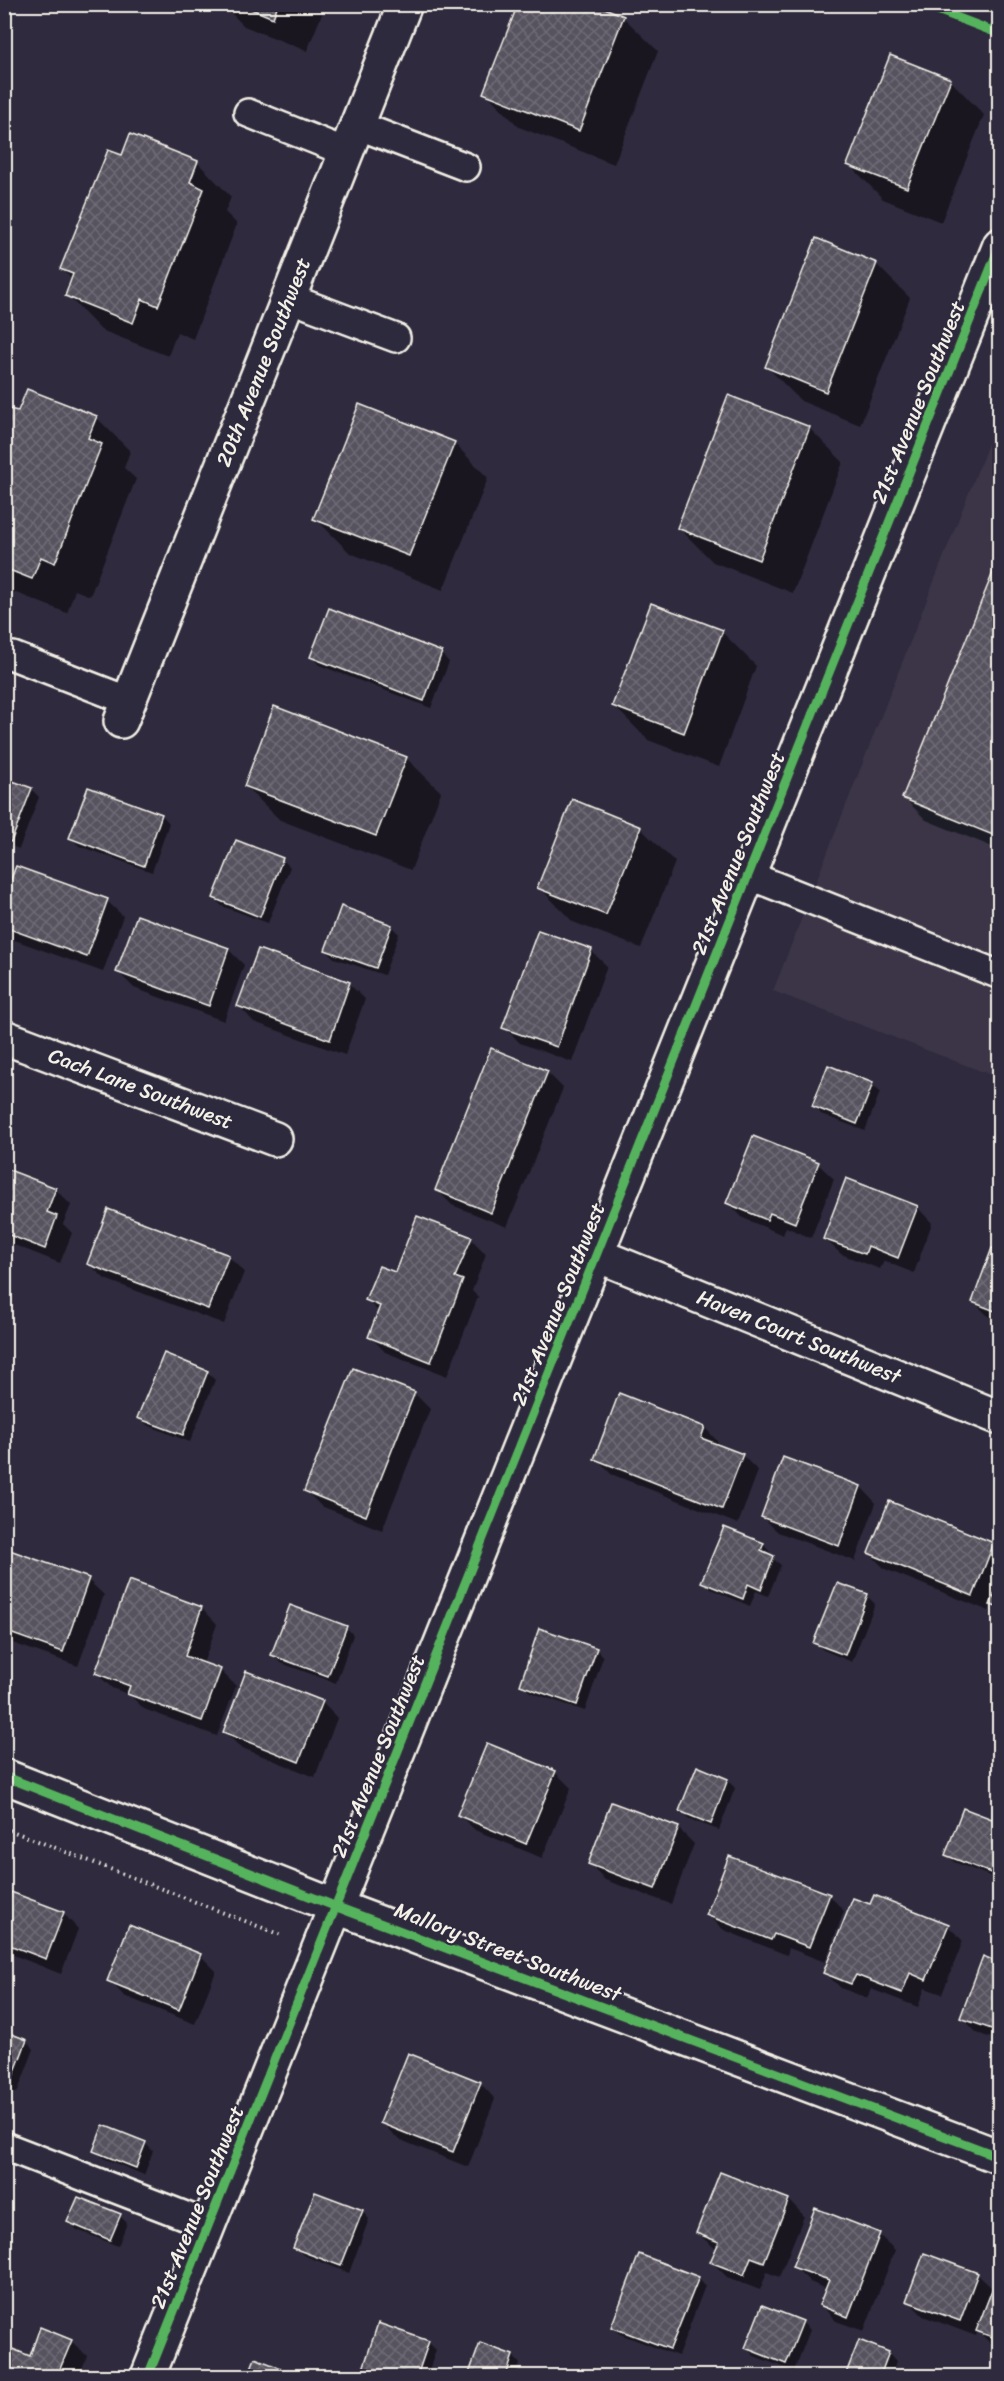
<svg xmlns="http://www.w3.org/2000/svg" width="1004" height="2381" viewBox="0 0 1004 2381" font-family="Sriracha,sans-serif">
<defs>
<pattern id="building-cross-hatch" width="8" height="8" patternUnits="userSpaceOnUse" patternTransform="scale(1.5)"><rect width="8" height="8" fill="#56525f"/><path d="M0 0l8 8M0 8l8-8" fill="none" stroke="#6f6b76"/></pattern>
</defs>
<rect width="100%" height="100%" fill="#2f2a3d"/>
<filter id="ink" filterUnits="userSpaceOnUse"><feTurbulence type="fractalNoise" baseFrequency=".0167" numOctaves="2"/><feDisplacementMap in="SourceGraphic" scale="12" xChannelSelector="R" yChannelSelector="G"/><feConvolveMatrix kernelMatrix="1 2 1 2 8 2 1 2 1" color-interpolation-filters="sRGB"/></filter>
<g filter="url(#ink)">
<!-- built -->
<polygon fill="#3b3647" points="999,416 999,1078 773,991"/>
<!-- shadow -->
<g fill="#0007">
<polygon points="222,4 326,4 307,51 244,26"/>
<polygon points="623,17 658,51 614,164 519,127 485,92"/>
<polygon points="950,80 984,115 941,222 883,199 849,164"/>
<polygon points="122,157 197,162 231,197 225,212 237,224 193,339 177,332 168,356 101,330 67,295 73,280 62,269"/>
<polygon points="876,264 910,298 860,425 801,401 767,367"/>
<polygon points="6,408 19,413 96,417 130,451 124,468 136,479 90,596 75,590 67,613 4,588"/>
<polygon points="809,428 843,462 793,593 713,562 678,527"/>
<polygon points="454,443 488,478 443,590 350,553 315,518"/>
<polygon points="1000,559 1000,850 926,820 904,798"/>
<polygon points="330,610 441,654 449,662 431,708 319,665 312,657"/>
<polygon points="722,632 756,666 719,767 648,740 614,706"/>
<polygon points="406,758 441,792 411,870 280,820 245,786"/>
<polygon points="4,779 31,789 39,797 19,849 4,843"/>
<polygon points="89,789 162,815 169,823 152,872 79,846 71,838"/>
<polygon points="640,828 675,862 641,948 573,922 539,887"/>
<polygon points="282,859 290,867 268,923 222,906 214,898"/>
<polygon points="4,901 107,901 123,916 103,972 12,939 4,931"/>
<polygon points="138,917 229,950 244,965 224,1021 134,988 118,972"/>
<polygon points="391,926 399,934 384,975 334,958 326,950"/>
<polygon points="591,951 607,966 572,1062 520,1043 504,1027"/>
<polygon points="349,984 365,999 345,1055 254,1022 239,1006"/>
<polygon points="547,1072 563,1088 507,1227 452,1205 436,1189"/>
<polygon points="872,1084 880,1092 865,1131 821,1114 814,1106"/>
<polygon points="818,1164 834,1179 811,1238 786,1227 783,1235 743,1218 728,1203"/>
<polygon points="4,1169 55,1189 71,1205 63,1224 72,1233 60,1263 4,1241"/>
<polygon points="917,1207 932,1223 914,1273 884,1261 880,1269 841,1254 825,1239"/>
<polygon points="471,1239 486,1254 472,1291 478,1297 447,1376 385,1352 370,1336 379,1312 367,1300 396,1274"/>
<polygon points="1000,1252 1000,1321 989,1317 974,1302"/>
<polygon points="228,1256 244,1272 224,1324 105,1279 89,1264"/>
<polygon points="207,1372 215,1380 190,1442 147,1425 139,1417"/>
<polygon points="414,1393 430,1409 382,1530 321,1506 306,1491"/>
<polygon points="620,1395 705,1428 720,1444 719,1446 742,1455 758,1471 738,1524 611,1474 596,1458"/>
<polygon points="861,1487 876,1503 855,1561 778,1532 762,1517"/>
<polygon points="763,1544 770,1552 769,1556 781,1565 768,1596 756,1591 750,1606 711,1589 703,1582"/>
<polygon points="993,1544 1000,1551 1000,1611 991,1603 989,1611 885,1569 869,1553"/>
<polygon points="4,1549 88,1580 104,1595 78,1666 4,1640"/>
<polygon points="130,1582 202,1608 217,1624 203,1664 220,1670 236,1686 217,1736 144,1709 130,1695 112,1688 96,1673"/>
<polygon points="867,1596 875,1604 852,1662 823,1650 815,1642"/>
<polygon points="346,1627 353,1635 336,1683 281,1663 273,1655"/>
<polygon points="596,1649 603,1657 585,1711 530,1692 522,1684"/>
<polygon points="322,1702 337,1718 315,1777 240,1747 224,1731"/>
<polygon points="555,1772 571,1788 542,1858 475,1830 459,1815"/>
<polygon points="727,1780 735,1788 719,1830 688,1819 681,1811"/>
<polygon points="1000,1824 1000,1880 954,1862 947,1854"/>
<polygon points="678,1828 694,1844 671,1904 605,1880 590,1864"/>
<polygon points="829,1895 844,1911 825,1962 789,1948 787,1955 724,1930 708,1915"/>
<polygon points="63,1913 78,1929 61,1974 11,1954 4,1948 4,1914"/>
<polygon points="948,1926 963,1941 942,1994 925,1988 918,2007 871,1989 867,1998 841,1988 825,1973"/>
<polygon points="200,1955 216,1971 195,2024 124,1996 109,1980"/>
<polygon points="1000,1964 1000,2041 977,2033 962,2017"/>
<polygon points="4,2033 26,2041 34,2049 17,2093 4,2089"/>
<polygon points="480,2083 495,2099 468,2167 398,2139 382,2123"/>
<polygon points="145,2143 153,2151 144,2175 103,2158 95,2150"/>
<polygon points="721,2174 789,2200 804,2216 779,2277 767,2272 760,2290 727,2277 712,2262 717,2250 697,2233"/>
<polygon points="816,2210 879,2235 895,2250 864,2331 836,2321 821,2305 827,2289 810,2282 794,2266"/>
<polygon points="362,2211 369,2219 349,2273 303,2255 295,2247"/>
<polygon points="120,2216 127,2223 118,2246 77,2230 69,2222"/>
<polygon points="977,2274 994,2290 1000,2279 1000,2349 993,2346 978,2331 976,2336 923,2316 908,2300"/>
<polygon points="698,2278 705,2286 678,2356 620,2334 613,2326"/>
<polygon points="802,2322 810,2330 794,2371 754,2356 747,2348"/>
<polygon points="71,2341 87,2356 79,2376 4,2376 4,2367"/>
<polygon points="428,2342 436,2350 427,2376 372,2376 365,2369"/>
<polygon points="860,2342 889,2353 896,2361 891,2376 847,2376"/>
<polygon points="481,2345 513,2356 520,2364 516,2376 470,2376"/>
<polygon points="256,2360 298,2376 250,2376"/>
</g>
<!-- building -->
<g fill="url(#building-cross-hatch)" stroke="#f4f1e8" stroke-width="1.5">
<polygon points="239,4 278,4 273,18"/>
<polygon points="518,4 595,4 624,16 579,131 483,93"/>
<polygon points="890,55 951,79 907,188 847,165"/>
<polygon points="130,134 198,161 190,182 204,189 158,306 142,299 133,323 65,296 73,274 60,269 108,150 122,155"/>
<polygon points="816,238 877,263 826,392 765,367"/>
<polygon points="27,389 97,416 88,438 102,444 55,563 41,557 32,579 4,568 4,408 18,411"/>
<polygon points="728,395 810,427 759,560 677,528"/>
<polygon points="359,404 455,442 409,556 313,519"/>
<polygon points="1000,555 1000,838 902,798"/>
<polygon points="651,603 723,630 684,733 612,706"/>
<polygon points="329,608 442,652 424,701 310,657"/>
<polygon points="274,706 407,757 376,836 244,786"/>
<polygon points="4,778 32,788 11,842 4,839"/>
<polygon points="88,787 162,814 144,866 69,838"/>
<polygon points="572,799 641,827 606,915 537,888"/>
<polygon points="236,840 283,858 260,917 213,898"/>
<polygon points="16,866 108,899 87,957 4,927 4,897"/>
<polygon points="341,906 392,925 376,968 325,950"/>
<polygon points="137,915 229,948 209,1006 116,972"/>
<polygon points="538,930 592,949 557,1047 502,1028"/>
<polygon points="258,949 350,982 330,1040 237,1006"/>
<polygon points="491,1048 548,1071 491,1213 435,1190"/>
<polygon points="828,1065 873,1083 857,1124 812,1106"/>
<polygon points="753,1136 819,1162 795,1223 770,1213 767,1220 726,1203"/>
<polygon points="4,1168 56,1188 47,1212 57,1216 45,1249 4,1233"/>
<polygon points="846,1178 918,1206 898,1258 868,1246 865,1254 823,1239"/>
<polygon points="108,1209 229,1255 208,1309 87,1264"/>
<polygon points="417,1216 472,1237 455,1277 463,1280 431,1362 368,1337 380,1306 365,1300 379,1266 395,1272"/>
<polygon points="992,1248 1000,1250 1000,1313 972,1302"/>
<polygon points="164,1353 208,1371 183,1435 137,1418"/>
<polygon points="353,1368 415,1392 366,1516 304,1491"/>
<polygon points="619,1393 705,1427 701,1438 743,1454 722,1509 594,1459"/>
<polygon points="783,1457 861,1486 839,1546 761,1517"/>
<polygon points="889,1501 994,1543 973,1596 868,1553"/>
<polygon points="724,1527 764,1543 761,1550 774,1556 761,1590 748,1584 743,1599 701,1582"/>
<polygon points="4,1548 89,1578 63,1652 4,1631"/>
<polygon points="129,1580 202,1607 185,1656 221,1669 202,1721 127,1694 130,1686 95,1673"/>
<polygon points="1000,1581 1000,1608 990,1605"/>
<polygon points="837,1583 868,1594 845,1655 813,1643"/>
<polygon points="290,1605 347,1626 328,1676 271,1655"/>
<polygon points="539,1628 597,1648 577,1705 520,1685"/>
<polygon points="246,1671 323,1701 299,1762 223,1732"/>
<polygon points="487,1743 556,1771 526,1844 457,1815"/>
<polygon points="697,1766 728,1779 711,1824 679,1811"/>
<polygon points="611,1802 679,1827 655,1889 588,1864"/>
<polygon points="963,1808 1000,1822 1000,1864 996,1875 945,1855"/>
<polygon points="729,1856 830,1894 809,1947 774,1934 771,1940 706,1915"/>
<polygon points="11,1892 64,1912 46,1959 4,1943 4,1910"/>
<polygon points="874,1895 949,1924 926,1980 910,1973 902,1993 856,1975 851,1984 823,1973 853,1898 870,1904"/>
<polygon points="129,1925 201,1954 179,2010 107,1981"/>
<polygon points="983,1956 1000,1963 1000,2032 960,2018"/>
<polygon points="4,2031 27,2040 9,2087 4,2085"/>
<polygon points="408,2053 481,2082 453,2152 380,2123"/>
<polygon points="103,2125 146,2142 136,2168 93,2151"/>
<polygon points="720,2172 789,2199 764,2262 751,2257 744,2275 710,2262 719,2242 696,2233"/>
<polygon points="315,2192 363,2210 341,2266 293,2248"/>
<polygon points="78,2197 121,2214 110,2240 67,2222"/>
<polygon points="815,2208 880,2233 848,2317 819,2305 829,2280 792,2267"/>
<polygon points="924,2253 978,2273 960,2321 906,2301"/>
<polygon points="639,2254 699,2277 670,2349 611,2327"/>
<polygon points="997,2277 1000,2277 1000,2340 976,2331"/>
<polygon points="762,2305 803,2321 786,2364 745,2348"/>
<polygon points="378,2323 429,2341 417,2376 383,2376 363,2369"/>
<polygon points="40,2327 72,2340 57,2376 4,2376 4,2362 10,2348 30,2356"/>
<polygon points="859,2340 889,2352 880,2376 845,2376"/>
<polygon points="480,2343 513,2355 506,2376 468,2376"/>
<polygon points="255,2358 298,2375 298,2376 248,2376"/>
</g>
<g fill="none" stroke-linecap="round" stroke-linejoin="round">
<defs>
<g id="service">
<polyline points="248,113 346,152"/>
<polyline points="357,125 466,167"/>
<polyline points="289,298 396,338"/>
<polyline points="13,656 129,701"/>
<polyline points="748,875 1000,975"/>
<polyline points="4,2146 209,2225"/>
</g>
<g id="minor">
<path id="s1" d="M 121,721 L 405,4"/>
<path id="s2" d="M 4,1037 L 275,1139"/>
<path id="s3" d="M 597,1255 L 1000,1418"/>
<polyline points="4,1776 337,1907 1000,2157"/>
<polyline points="148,2376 1000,245"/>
</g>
</defs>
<!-- service casing -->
<use href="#service" stroke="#f4f1e8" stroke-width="32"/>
<!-- minor casing -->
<use href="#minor" stroke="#f4f1e8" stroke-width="38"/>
<!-- path -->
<polyline stroke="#f4f1e8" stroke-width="4" stroke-dasharray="1.5 4.5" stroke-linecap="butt" points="4,1828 281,1935"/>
<!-- service -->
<use href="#service" stroke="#2f2a3d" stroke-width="27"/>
<!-- minor -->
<use href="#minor" stroke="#2f2a3d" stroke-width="33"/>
<defs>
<g id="cycleway">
<polyline points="922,4 1000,34"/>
<polyline points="4,1776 337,1907 1000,2157"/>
<polyline points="148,2376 1000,245"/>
</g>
</defs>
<!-- cycleway casing -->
<use href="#cycleway" stroke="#2f2a3d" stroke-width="13"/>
<!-- cycleway -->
<use href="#cycleway" stroke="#56b35d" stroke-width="9"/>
</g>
</g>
<g text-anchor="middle" stroke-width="4.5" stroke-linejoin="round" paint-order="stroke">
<!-- street labels -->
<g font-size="21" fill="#f4f1e8" stroke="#2f2a3d">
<text dy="7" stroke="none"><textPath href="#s1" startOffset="386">20th Avenue Southwest</textPath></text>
<text transform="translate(918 402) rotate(-68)" y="7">21st Avenue Southwest</text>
<text transform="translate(738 853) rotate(-68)" y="7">21st Avenue Southwest</text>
<text dy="7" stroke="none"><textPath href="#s2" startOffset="146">Cach Lane Southwest</textPath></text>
<text transform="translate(558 1304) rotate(-68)" y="7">21st Avenue Southwest</text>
<text dy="7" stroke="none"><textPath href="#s3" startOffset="218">Haven Court Southwest</textPath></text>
<text transform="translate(378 1756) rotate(-68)" y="7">21st Avenue Southwest</text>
<text transform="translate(508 1952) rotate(21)" y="7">Mallory Street Southwest</text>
<text transform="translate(197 2207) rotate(-68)" y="7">21st Avenue Southwest</text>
</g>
</g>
<!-- margin -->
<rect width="1004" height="2381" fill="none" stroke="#2f2a3d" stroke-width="24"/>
<rect x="12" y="12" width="980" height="2357" fill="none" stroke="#f4f1e8" stroke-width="2" filter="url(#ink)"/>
</svg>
